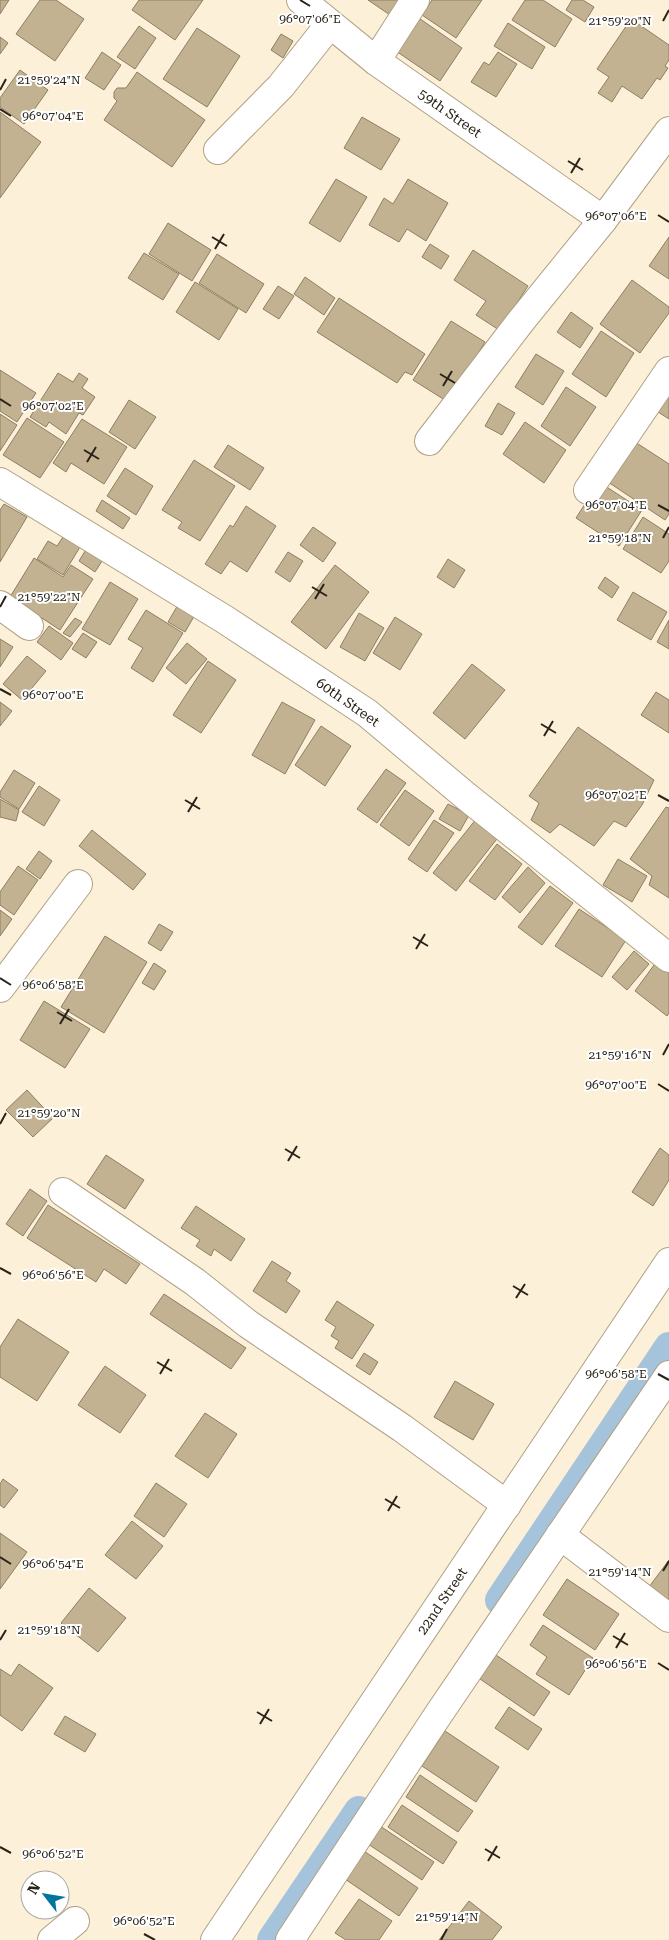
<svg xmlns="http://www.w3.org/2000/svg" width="669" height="1940" viewBox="0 0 669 1940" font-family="'Roboto Serif',serif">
<rect width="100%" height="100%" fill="#fdf0d8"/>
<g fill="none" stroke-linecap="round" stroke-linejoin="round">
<!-- canal -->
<g stroke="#a6c3dc" stroke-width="30">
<polyline points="500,1600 669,1347"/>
<polyline points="272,1940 359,1811"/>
</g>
</g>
<!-- building -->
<g fill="#c2b292" stroke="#8d7f63">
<polygon points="0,0 9,0 0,14"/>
<polygon points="40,0 56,0 84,19 55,61 16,34"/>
<polygon points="139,0 203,0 175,40 132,10"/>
<polygon points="368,0 400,0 390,15"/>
<polygon points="432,0 482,0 456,38 422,15"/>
<polygon points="525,0 543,0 572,19 555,47 512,20"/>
<polygon points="572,0 583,0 594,7 585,22 566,10"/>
<polygon points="413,14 462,48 440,81 390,47"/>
<polygon points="631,19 669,45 669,60 665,66 668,68 660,80 657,78 642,99 622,86 612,102 598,93 609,77 597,69"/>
<polygon points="508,23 545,47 532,69 494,46"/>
<polygon points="139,26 156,38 135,69 117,57"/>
<polygon points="197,28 240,56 207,107 163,79"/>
<polygon points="281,34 293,41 283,58 271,50"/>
<polygon points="0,37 8,43 0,54"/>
<polygon points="102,52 121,65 104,90 85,78"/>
<polygon points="498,52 517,64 496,97 471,82 484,62 489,65"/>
<polygon points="20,70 48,90 24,124 0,107 0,98"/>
<polygon points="137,72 205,120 172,167 104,120 117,101 114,98 114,92 117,88 126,88"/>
<polygon points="0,112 41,142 0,198"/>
<polygon points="362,117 400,139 381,170 344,148"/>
<polygon points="336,179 367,197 340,242 309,223"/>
<polygon points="408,179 448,203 426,241 407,229 399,242 369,225 384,198 393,204"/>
<polygon points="168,223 211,250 192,281 149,254"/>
<polygon points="669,237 669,279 649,266"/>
<polygon points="430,244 449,256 441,269 422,257"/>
<polygon points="473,250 528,286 499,330 476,315 486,301 454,280"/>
<polygon points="144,253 179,274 163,300 128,278"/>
<polygon points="217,254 264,284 246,313 199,283"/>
<polygon points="305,277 335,298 324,315 294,294"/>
<polygon points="632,280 669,307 669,313 640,353 600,324"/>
<polygon points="195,282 238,309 219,340 176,312"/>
<polygon points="278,286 294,296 279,319 263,309"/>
<polygon points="339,298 425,354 412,375 405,372 397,383 317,332"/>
<polygon points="571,312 593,328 580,348 557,332"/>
<polygon points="451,321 485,342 448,402 413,380"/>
<polygon points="601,331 634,353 606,397 572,374"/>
<polygon points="536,354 564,371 543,405 515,387"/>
<polygon points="0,370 36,393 17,422 0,411"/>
<polygon points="58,373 73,382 79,373 88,379 82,388 95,397 83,415 79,413 66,434 49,422 46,427 30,417"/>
<polygon points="566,387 596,407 570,446 541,426"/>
<polygon points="669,389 669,419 655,410"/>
<polygon points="129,400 156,417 135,449 109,432"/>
<polygon points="498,403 515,413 502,435 485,426"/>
<polygon points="0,414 17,425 0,451"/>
<polygon points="27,418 64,442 40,478 3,455"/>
<polygon points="82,419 127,447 104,484 71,463 66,472 53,463"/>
<polygon points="525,422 566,450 544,483 503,454"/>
<polygon points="632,440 669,464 669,514 665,520 605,480"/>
<polygon points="228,445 264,468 250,490 214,467"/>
<polygon points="194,460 235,486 200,541 178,528 182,522 162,510"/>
<polygon points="125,468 153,486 136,515 107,496"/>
<polygon points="599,482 642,510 619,546 576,518"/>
<polygon points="102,500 130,518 123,529 96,511"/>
<polygon points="4,504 27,517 0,562 0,510"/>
<polygon points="246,506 276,526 247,572 230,561 221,574 205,564 230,525 233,527"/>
<polygon points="643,517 669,534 669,561 661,573 623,549"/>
<polygon points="313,527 336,543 323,562 300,545"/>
<polygon points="63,537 80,547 63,575 37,559 48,541 57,546"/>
<polygon points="87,548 104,558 95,572 79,561"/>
<polygon points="288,552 303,561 290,582 275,572"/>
<polygon points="34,558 63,577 71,565 93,579 60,630 10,597"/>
<polygon points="448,559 465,570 454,588 437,577"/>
<polygon points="335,565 369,592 326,649 291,622"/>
<polygon points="605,577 619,587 612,598 598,588"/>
<polygon points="110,582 138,599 110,645 82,629"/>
<polygon points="633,592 667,612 651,640 617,620"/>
<polygon points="179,603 196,613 185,632 168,622"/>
<polygon points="146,610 183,633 153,682 131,668 143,648 128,639"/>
<polygon points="359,613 384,628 365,661 340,647"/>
<polygon points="395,617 422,634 400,670 373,653"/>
<polygon points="75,618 82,622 70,637 63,633"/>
<polygon points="669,620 669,649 657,642"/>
<polygon points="49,626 73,643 61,660 37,642"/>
<polygon points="83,633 97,642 86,658 72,649"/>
<polygon points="0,639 13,647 0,667"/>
<polygon points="187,643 207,659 186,684 166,668"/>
<polygon points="27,656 46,671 22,700 3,684"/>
<polygon points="208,661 236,680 201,733 173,715"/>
<polygon points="472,664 505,690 465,739 433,713"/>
<polygon points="656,692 669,700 669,733 641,715"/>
<polygon points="0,702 12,711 0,726"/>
<polygon points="282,702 315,720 285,774 252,755"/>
<polygon points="321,726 351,746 325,786 295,765"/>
<polygon points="578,727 654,780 642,805 626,827 614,821 594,846 560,824 550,833 531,820 539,803 529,796"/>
<polygon points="386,769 406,783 377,823 357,809"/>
<polygon points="14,770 35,783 19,809 0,797 0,792"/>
<polygon points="39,786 60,800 44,826 22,812"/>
<polygon points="405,790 434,811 409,846 380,825"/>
<polygon points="0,799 19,810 16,821 0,817"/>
<polygon points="448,804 469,815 460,831 439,819"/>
<polygon points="666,807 669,808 669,898 649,885 652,876 630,859"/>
<polygon points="477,818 500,835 456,891 433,873"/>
<polygon points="434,820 454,833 427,872 408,859"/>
<polygon points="92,830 146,874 133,890 79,846"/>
<polygon points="497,844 522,864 495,900 469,881"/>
<polygon points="39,851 52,861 40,879 26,869"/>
<polygon points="618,859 647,876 632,902 603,885"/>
<polygon points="18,866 38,880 14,915 0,905 0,892"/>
<polygon points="528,867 545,883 520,913 502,897"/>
<polygon points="550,886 573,903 542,945 518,927"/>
<polygon points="579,909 626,940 602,977 555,946"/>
<polygon points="0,910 12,919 0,936"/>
<polygon points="159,924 173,932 161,951 148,943"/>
<polygon points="105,936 147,962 104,1033 61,1007"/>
<polygon points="634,951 649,964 627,990 612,977"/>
<polygon points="657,961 669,970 669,1013 667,1016 635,991"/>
<polygon points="154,963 166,971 154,990 142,983"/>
<polygon points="44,1001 90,1029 65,1068 20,1040"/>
<polygon points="27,1090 53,1118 33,1137 6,1110"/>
<polygon points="660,1148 669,1155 669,1180 653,1206 632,1192"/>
<polygon points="106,1155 144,1180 125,1209 87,1184"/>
<polygon points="30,1189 47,1201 23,1236 6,1224"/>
<polygon points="48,1205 140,1264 126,1284 104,1269 96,1282 27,1238"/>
<polygon points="196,1206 245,1239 231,1261 214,1249 211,1256 196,1246 200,1240 181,1228"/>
<polygon points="272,1261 291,1273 286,1281 300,1291 286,1313 253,1291"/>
<polygon points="164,1294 246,1348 231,1369 150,1314"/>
<polygon points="337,1301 374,1325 352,1359 335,1348 339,1341 331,1336 336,1327 325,1320"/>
<polygon points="18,1319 69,1352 37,1401 0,1377 0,1347"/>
<polygon points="364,1353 378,1362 370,1375 356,1366"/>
<polygon points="105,1366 146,1395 120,1433 78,1405"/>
<polygon points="455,1381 494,1404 473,1440 434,1417"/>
<polygon points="205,1413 237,1434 208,1478 175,1456"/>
<polygon points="3,1479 18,1490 4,1508 0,1505 0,1484"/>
<polygon points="156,1483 187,1504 164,1537 134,1516"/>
<polygon points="132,1521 163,1546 136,1579 105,1555"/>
<polygon points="0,1533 27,1552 0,1589"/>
<polygon points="669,1560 669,1602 649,1587"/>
<polygon points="567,1579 619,1614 595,1650 543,1615"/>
<polygon points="89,1588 126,1618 98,1652 61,1623"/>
<polygon points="543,1625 593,1658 569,1695 536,1674 547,1657 530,1645"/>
<polygon points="496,1655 550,1692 534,1716 480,1679"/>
<polygon points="19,1664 53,1688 22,1731 0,1715 0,1669 11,1676"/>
<polygon points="509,1707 542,1729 528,1750 495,1728"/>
<polygon points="65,1716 96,1734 85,1752 54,1734"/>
<polygon points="445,1731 499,1767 476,1802 422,1766"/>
<polygon points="420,1775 473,1811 458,1832 406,1797"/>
<polygon points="402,1805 457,1842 443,1864 388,1827"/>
<polygon points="380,1826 434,1862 422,1880 368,1844"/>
<polygon points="364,1851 418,1888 399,1916 345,1879"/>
<polygon points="359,1899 392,1921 379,1940 346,1940 335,1933"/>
<polygon points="469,1901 502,1927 492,1940 439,1940"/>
</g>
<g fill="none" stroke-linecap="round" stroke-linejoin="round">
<defs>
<g id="minor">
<polyline points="301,0 376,61 603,220"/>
<polyline points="376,61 415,0"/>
<polyline points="218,150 281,86 330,24"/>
<polyline points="429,441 521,321 603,220 669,131"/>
<polyline points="0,482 224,619 367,713 467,797 669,958"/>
<polyline points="588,490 669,371"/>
<polyline points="0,605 29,626"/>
<polyline points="0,988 78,884"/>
<polyline points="63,1192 195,1282 248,1324 402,1428 507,1505"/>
<polyline points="560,1535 669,1618"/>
<polyline points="52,1940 75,1921"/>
<polyline points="215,1940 669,1262"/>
<polyline points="290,1940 436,1718 669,1375"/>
</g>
</defs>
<!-- minor casing -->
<use href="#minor" stroke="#b0a185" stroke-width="30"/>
<!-- minor -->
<use href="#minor" stroke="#fff" stroke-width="28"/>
</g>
<!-- ticks -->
<path fill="none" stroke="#292318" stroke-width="2" d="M 300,0 L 310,6M 663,21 L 669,10M 0,90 L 6,79M 0,109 L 11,116M 568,161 L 583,170M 571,173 L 580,158M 658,215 L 669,222M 212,237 L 227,246M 215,249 L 224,234M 440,374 L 455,383M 443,386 L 452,371M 0,399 L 11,406M 84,450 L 99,459M 87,462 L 96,447M 658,505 L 669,511M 663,538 L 669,527M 312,587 L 327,596M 315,599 L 324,584M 0,607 L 6,596M 0,689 L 11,695M 541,724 L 556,733M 544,736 L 553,721M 658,795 L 669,801M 185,800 L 200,809M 188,812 L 197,797M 413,937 L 428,946M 416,949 L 425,934M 0,978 L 11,985M 57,1012 L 72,1021M 60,1024 L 69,1009M 663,1055 L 669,1044M 658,1084 L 669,1091M 0,1124 L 6,1113M 285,1149 L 300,1158M 288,1161 L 297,1146M 0,1268 L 11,1274M 513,1286 L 528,1295M 516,1298 L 525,1284M 157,1362 L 172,1371M 160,1374 L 169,1359M 658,1374 L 669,1380M 385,1499 L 400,1508M 388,1511 L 397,1496M 0,1557 L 11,1564M 663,1571 L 669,1561M 613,1636 L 628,1645M 0,1640 L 6,1630M 616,1648 L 625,1633M 658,1663 L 669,1670M 257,1712 L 272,1721M 260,1724 L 269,1709M 0,1847 L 11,1853M 485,1849 L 500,1858M 488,1861 L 497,1846M 144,1934 L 155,1940M 441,1940 L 447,1929"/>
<g text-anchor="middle" stroke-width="4" stroke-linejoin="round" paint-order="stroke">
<!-- street labels -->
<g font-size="14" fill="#292318" stroke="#fff">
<text transform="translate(450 113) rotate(35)" y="5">59th Street</text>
<text transform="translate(348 702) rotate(35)" y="5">60th Street</text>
<text transform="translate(442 1601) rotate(-56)" y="5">22nd Street</text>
</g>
</g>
<g font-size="12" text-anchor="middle" fill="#292318" stroke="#fff" stroke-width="4" stroke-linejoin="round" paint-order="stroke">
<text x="310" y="23">96°07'06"E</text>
<text x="620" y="25">21°59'20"N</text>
<text x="49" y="84">21°59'24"N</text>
<text x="53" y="120">96°07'04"E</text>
<text x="616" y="220">96°07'06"E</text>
<text x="53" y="410">96°07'02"E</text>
<text x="616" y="509">96°07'04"E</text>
<text x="620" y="542">21°59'18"N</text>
<text x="49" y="601">21°59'22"N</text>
<text x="53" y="699">96°07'00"E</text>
<text x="616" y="799">96°07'02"E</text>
<text x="53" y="989">96°06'58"E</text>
<text x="620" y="1059">21°59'16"N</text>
<text x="616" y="1089">96°07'00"E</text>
<text x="49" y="1117">21°59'20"N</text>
<text x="53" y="1279">96°06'56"E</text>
<text x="616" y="1378">96°06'58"E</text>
<text x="53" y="1568">96°06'54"E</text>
<text x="620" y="1576">21°59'14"N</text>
<text x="49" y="1634">21°59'18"N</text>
<text x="616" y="1668">96°06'56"E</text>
<text x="53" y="1858">96°06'52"E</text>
<text x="447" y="1921">21°59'14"N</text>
<text x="144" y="1925">96°06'52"E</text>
</g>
<!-- north arrow -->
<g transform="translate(45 1895) rotate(301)"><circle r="24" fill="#ffffff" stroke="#a9a7a3"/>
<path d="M0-4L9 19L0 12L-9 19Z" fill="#00759e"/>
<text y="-8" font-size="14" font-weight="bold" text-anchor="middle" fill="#292318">N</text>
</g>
</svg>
